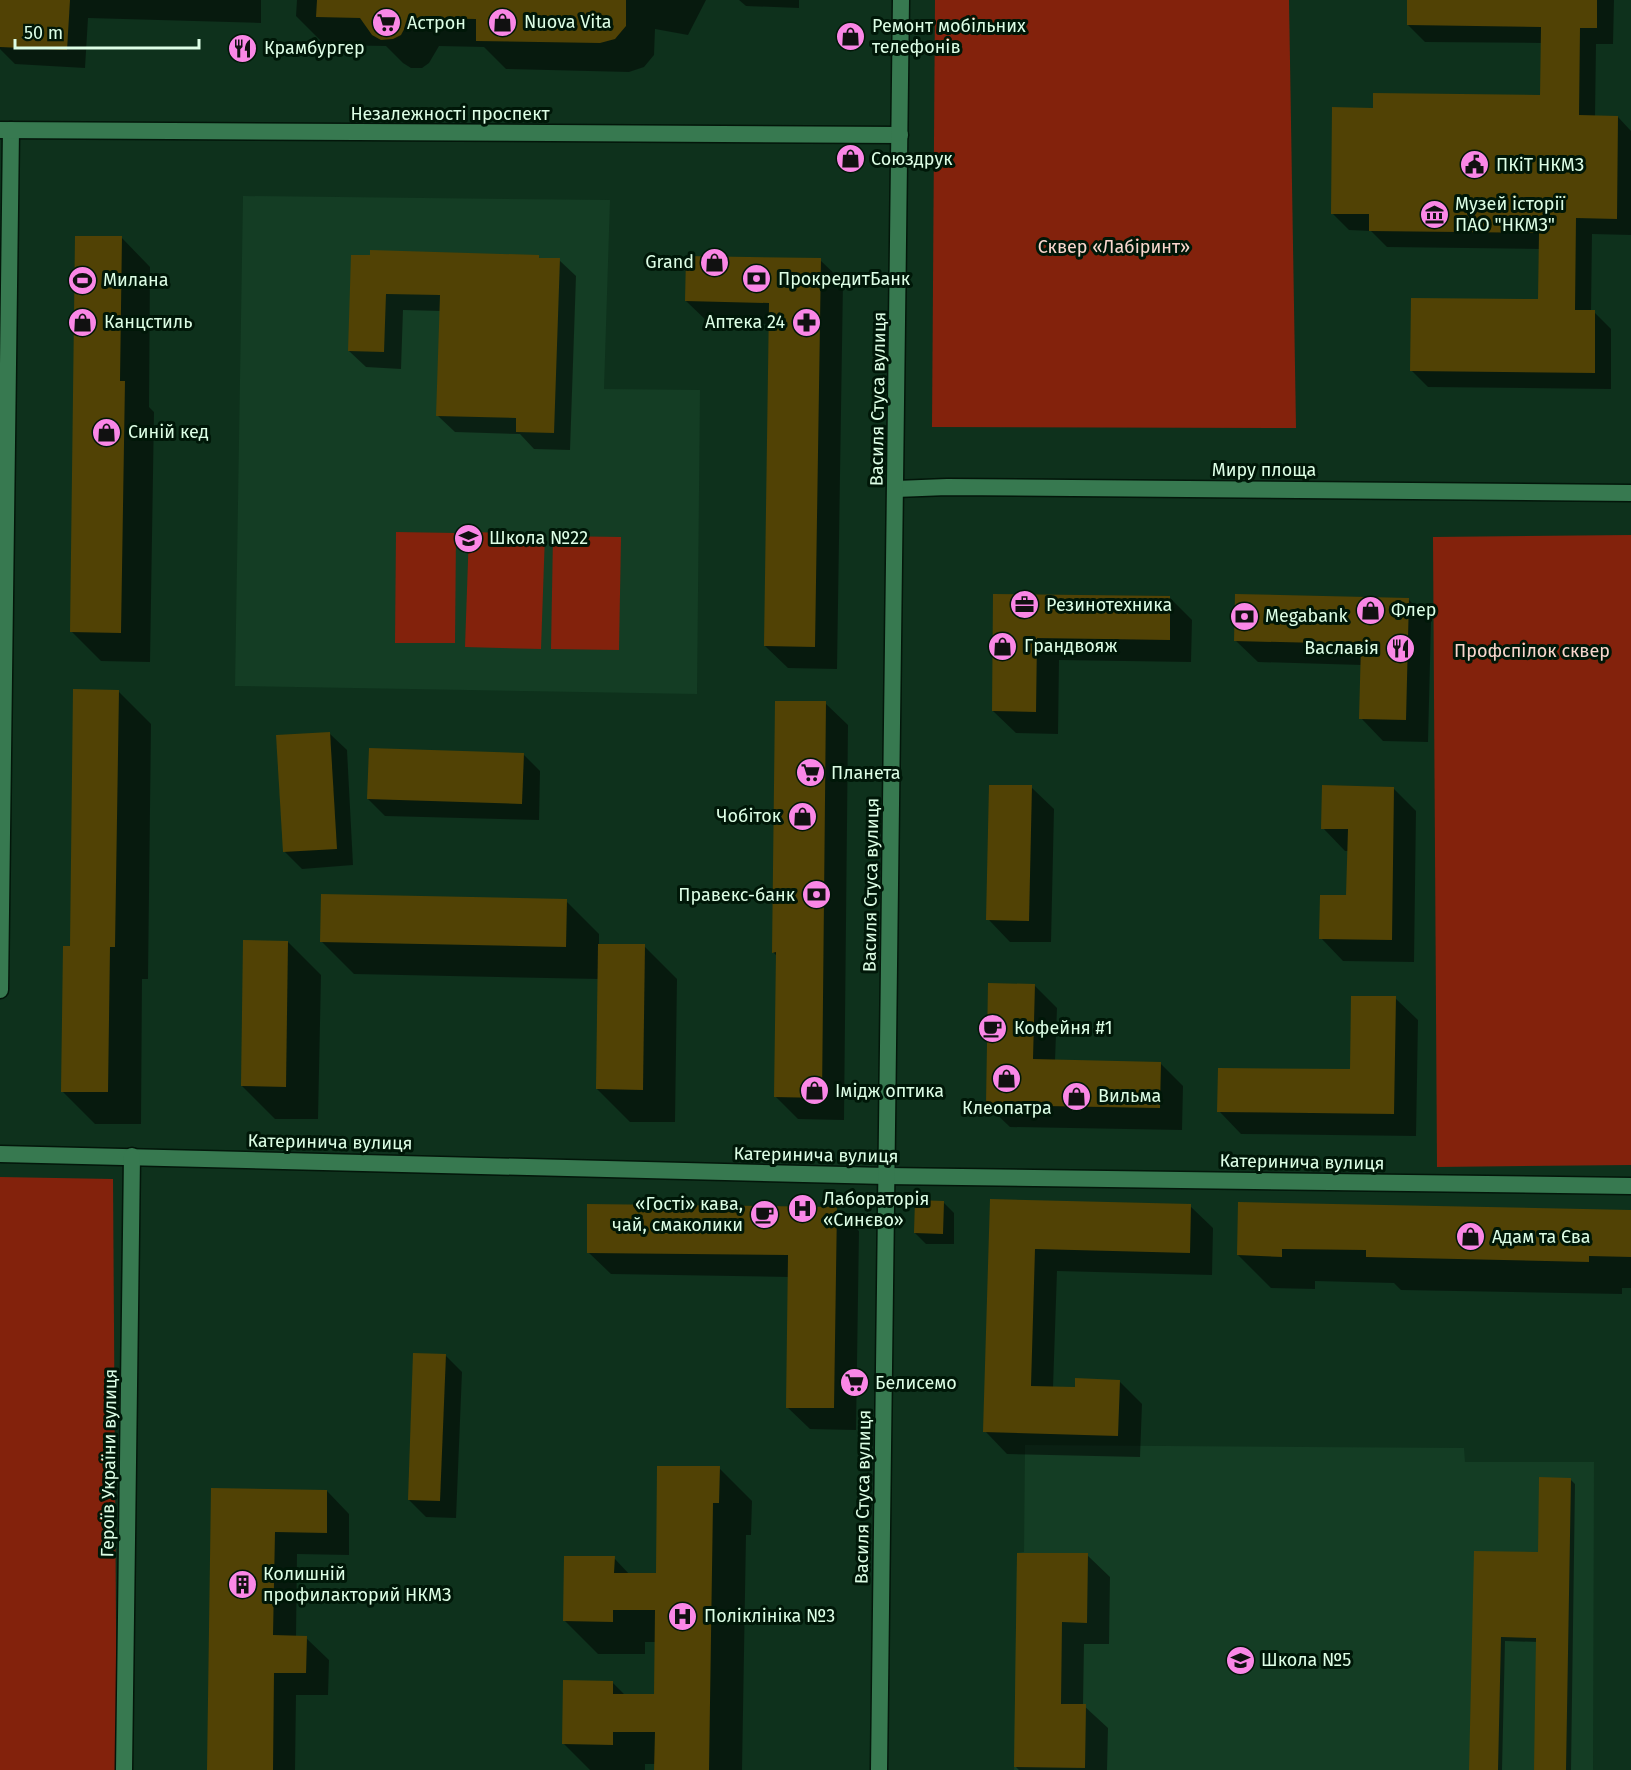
<svg xmlns="http://www.w3.org/2000/svg" width="1631" height="1770" viewBox="0 0 1631 1770" font-family="'Fira Sans',sans-serif">
<rect width="100%" height="100%" fill="#0e311c"/>
<!-- built -->
<g fill="#143d24">
<polygon points="243,196 610,200 604,389 700,390 697,694 235,686"/>
<polygon points="1025,1445 1464,1448 1465,1462 1594,1462 1593,1770 1014,1770 1017,1553 1024,1552"/>
</g>
<!-- green -->
<g fill="#83220c">
<polygon points="935,0 1289,0 1296,428 932,427"/>
<polygon points="396,532 456,533 455,643 395,643"/>
<polygon points="469,532 545,534 541,649 465,647"/>
<polygon points="1631,535 1631,1165 1437,1167 1433,537"/>
<polygon points="553,536 621,537 619,650 551,649"/>
<polygon points="0,1177 113,1179 117,1770 0,1770"/>
</g>
<!-- shadow -->
<g fill="#0007">
<polygon points="0,0 261,0 261,23 88,18 85,68 15,64 0,49"/>
<polygon points="297,0 706,0 688,35 655,29 654,55 644,67 629,72 506,69 484,47 439,46 429,63 422,68 411,68 403,63 386,46 325,45 296,16"/>
<polygon points="739,0 799,0 799,8 746,6"/>
<polygon points="1408,0 1614,0 1613,44 1596,44 1595,117 1618,117 1631,131 1631,235 1592,234 1591,312 1594,312 1611,329 1611,389 1428,387 1411,370 1539,301 1540,249 1387,247 1371,231 1349,230 1332,213 1374,109 1541,97 1542,43 1425,42 1408,25"/>
<polygon points="121,237 150,267 149,407 154,412 150,662 101,661 72,632"/>
<polygon points="352,256 538,257 541,259 559,260 576,276 570,450 534,449 520,434 455,432 438,416 441,311 403,310 401,369 366,367 349,351"/>
<polygon points="820,260 843,282 837,669 788,668 765,646 770,324 709,323 686,301"/>
<polygon points="995,595 1169,597 1192,620 1191,662 1059,660 1058,734 1016,733 993,711"/>
<polygon points="1408,599 1431,622 1428,742 1383,741 1361,718 1362,665 1258,662 1235,640"/>
<polygon points="118,691 151,724 148,979 142,979 141,1124 95,1124 62,1091 71,948"/>
<polygon points="825,703 848,725 844,1120 798,1119 776,1097 778,957 773,952"/>
<polygon points="330,734 347,750 353,865 302,869 285,852"/>
<polygon points="523,754 540,771 539,820 385,816 368,799"/>
<polygon points="1031,787 1054,809 1051,942 1010,942 988,919"/>
<polygon points="1393,788 1416,811 1414,962 1343,961 1321,938 1348,896 1349,851 1345,851 1323,828"/>
<polygon points="566,901 599,934 599,946 644,946 677,979 675,1122 630,1122 597,1089 599,979 354,974 321,941"/>
<polygon points="288,942 321,975 318,1119 275,1119 242,1086"/>
<polygon points="1034,985 1057,1008 1055,1061 1160,1063 1183,1086 1182,1130 1010,1127 987,1105"/>
<polygon points="1395,998 1418,1020 1416,1136 1241,1134 1219,1111 1351,1071"/>
<polygon points="991,1200 1190,1206 1213,1228 1212,1275 1057,1271 1053,1388 1076,1389 1119,1381 1142,1404 1140,1457 1007,1454 985,1431"/>
<polygon points="943,1202 954,1213 954,1244 926,1244 915,1233"/>
<polygon points="1239,1203 1631,1211 1631,1288 1622,1288 1622,1294 1401,1290 1394,1283 1315,1281 1315,1289 1271,1288 1238,1255"/>
<polygon points="836,1209 859,1231 856,1430 810,1429 787,1407 789,1277 611,1274 588,1252"/>
<polygon points="445,1355 462,1372 456,1518 426,1517 409,1500"/>
<polygon points="719,1468 752,1501 751,1535 746,1535 742,1770 655,1770 656,1764 645,1764 645,1770 590,1770 564,1744 612,1682 625,1695 655,1696 656,1642 645,1642 645,1654 598,1654 565,1621 614,1558 630,1575 657,1575"/>
<polygon points="1570,1479 1575,1484 1571,1770 1536,1770 1538,1642 1505,1641 1502,1770 1470,1770 1475,1552 1539,1553"/>
<polygon points="212,1490 327,1491 349,1514 349,1555 297,1554 296,1637 306,1638 329,1660 328,1695 296,1695 295,1770 209,1770"/>
<polygon points="1018,1554 1087,1555 1110,1577 1109,1644 1084,1644 1083,1705 1108,1728 1107,1770 1019,1770 1016,1767"/>
</g>
<!-- building -->
<g fill="#514205">
<polygon points="0,0 70,0 67,50 0,47"/>
<polygon points="317,0 626,0 626,26 615,39 600,43 476,41 476,19 410,18 401,35 393,39 381,40 372,35 360,18 316,17"/>
<polygon points="1407,0 1597,0 1597,28 1580,28 1579,115 1618,116 1617,219 1576,218 1575,310 1595,310 1595,373 1410,371 1411,298 1538,299 1539,233 1369,231 1369,214 1331,214 1332,107 1373,108 1373,93 1540,95 1541,27 1407,25"/>
<polygon points="75,236 122,236 120,381 125,381 121,633 70,632"/>
<polygon points="370,250 539,255 539,258 560,258 554,433 516,432 516,418 436,416 440,295 386,294 384,352 348,351 351,255 370,255"/>
<polygon points="686,256 821,258 815,647 764,646 769,303 685,301"/>
<polygon points="993,594 1170,596 1170,640 1037,638 1036,712 992,711"/>
<polygon points="1235,594 1409,598 1406,720 1359,719 1361,644 1234,641"/>
<polygon points="73,689 119,690 115,947 110,947 108,1092 61,1092 63,946 70,946"/>
<polygon points="775,701 826,701 822,1098 774,1097 776,952 772,953"/>
<polygon points="330,732 337,849 283,852 276,735"/>
<polygon points="369,748 524,753 522,804 367,799"/>
<polygon points="989,785 1032,785 1029,921 986,920"/>
<polygon points="1322,785 1394,787 1392,940 1319,939 1320,895 1346,895 1348,829 1321,829"/>
<polygon points="321,894 567,899 566,947 320,942"/>
<polygon points="243,940 288,941 286,1087 241,1086"/>
<polygon points="598,944 645,944 643,1090 596,1089"/>
<polygon points="988,983 1035,984 1033,1059 1161,1062 1160,1108 986,1105"/>
<polygon points="1351,996 1396,996 1394,1114 1217,1112 1218,1068 1350,1069"/>
<polygon points="990,1199 1191,1204 1190,1253 1035,1249 1031,1386 1075,1387 1075,1378 1120,1380 1118,1436 983,1432"/>
<polygon points="915,1200 944,1201 943,1234 914,1233"/>
<polygon points="1238,1202 1631,1210 1631,1257 1589,1256 1589,1262 1366,1257 1366,1250 1282,1249 1282,1257 1237,1255"/>
<polygon points="587,1204 837,1207 834,1408 786,1408 788,1255 587,1253"/>
<polygon points="413,1353 446,1354 440,1501 408,1500"/>
<polygon points="657,1466 720,1466 719,1503 713,1503 709,1770 654,1770 655,1732 613,1732 613,1745 562,1744 563,1680 613,1681 613,1694 654,1694 655,1610 613,1610 613,1622 563,1621 564,1556 615,1556 614,1573 656,1573"/>
<polygon points="1539,1477 1571,1478 1566,1770 1534,1770 1536,1638 1501,1637 1498,1770 1469,1770 1474,1551 1538,1552"/>
<polygon points="211,1488 327,1490 327,1533 275,1532 273,1635 307,1636 306,1673 274,1673 273,1770 207,1770"/>
<polygon points="1017,1553 1088,1553 1087,1623 1062,1622 1061,1704 1086,1704 1085,1768 1014,1767"/>
</g>
<g fill="none" stroke-linecap="round" stroke-linejoin="round">
<defs>
<g id="minor">
<polyline points="0,990 11,130"/>
<polyline points="0,1154 886,1176 1631,1186"/>
<polyline points="124,1770 132,1156"/>
</g>
<g id="tertiary">
<polyline points="0,130 900,135"/>
<polyline points="896,489 947,487 1631,493"/>
<polyline points="879,1770 901,0"/>
</g>
</defs>
<!-- minor casing -->
<use href="#minor" stroke="#03160a" stroke-width="19"/>
<!-- tertiary casing -->
<use href="#tertiary" stroke="#03160a" stroke-width="19"/>
<!-- minor -->
<use href="#minor" stroke="#377950" stroke-width="16"/>
<!-- tertiary -->
<use href="#tertiary" stroke="#377950" stroke-width="16"/>
</g>
<!-- icons -->
<defs>
<symbol id="shop-disc" viewBox="-11 -11 22 22"><circle r="9.5" fill="#fa87e6" stroke="#001708"/><path d="M-5-2.5h2.3a2.7 3.5 0 0 1 5.4 0H5L5.5 6h-11ZM-1.5-2.5h3a1.5 2.3 0 0 0-3 0Z" fill="#111"/></symbol>
<symbol id="supermarket-disc" viewBox="-11 -11 22 22"><circle r="9.5" fill="#fa87e6" stroke="#001708"/><path d="M-6-5.5h2.5l.6 2H6L4.5 2H-2.5L-4.4-4H-6ZM-1.5 3.2a1.3 1.3 0 1 0 .1 0ZM3 3.2a1.3 1.3 0 1 0 .1 0Z" fill="#111"/></symbol>
<symbol id="restaurant-disc" viewBox="-11 -11 22 22"><circle r="9.5" fill="#fa87e6" stroke="#001708"/><path d="M-5-6h1v4h1v-4h1v4h1v-4h1v5L-1.5 .5V6h-2V.5L-5-1ZM5-6V6H3V1.5H1.5Q1.5-4 5-6Z" fill="#111"/></symbol>
<symbol id="civic-disc" viewBox="-11 -11 22 22"><circle r="9.5" fill="#fa87e6" stroke="#001708"/><path d="M-.6-6.5H3V-4.5H.6V-3L4-1V1h2V6H-6V1h2V-1L-.6-3ZM-1.2 2.5V6h2.4V2.5Z" fill="#111"/></symbol>
<symbol id="museum-disc" viewBox="-11 -11 22 22"><circle r="9.5" fill="#fa87e6" stroke="#001708"/><path d="M0-6L6-3V-2H-6V-3ZM-5-1h2V3h-2ZM-1-1h2V3h-2ZM3-1h2V3H3ZM-6 4H6V6H-6Z" fill="#111"/></symbol>
<symbol id="bank-disc" viewBox="-11 -11 22 22"><circle r="9.5" fill="#fa87e6" stroke="#001708"/><path d="M-6-4H6V4H-6ZM0-2.3a2.3 2.3 0 1 0 0 4.6a2.3 2.3 0 1 0 0-4.6Z" fill="#111"/></symbol>
<symbol id="stadium-disc" viewBox="-11 -11 22 22"><circle r="9.5" fill="#fa87e6" stroke="#001708"/><path d="M0-5a6.5 5 0 1 0 0 10a6.5 5 0 1 0 0-10ZM-3.5-1.8h7v3.6h-7Z" fill="#111"/></symbol>
<symbol id="pharmacy-disc" viewBox="-11 -11 22 22"><circle r="9.5" fill="#fa87e6" stroke="#001708"/><path d="M-2-6h4v4h4v4h-4v4h-4v-4h-4v-4h4Z" fill="#111"/></symbol>
<symbol id="school-disc" viewBox="-11 -11 22 22"><circle r="9.5" fill="#fa87e6" stroke="#001708"/><path d="M0-5L7-2L0 1L-7-2ZM-4 1L0 2.5L4 1V4Q0 6-4 4Z" fill="#111"/></symbol>
<symbol id="office-disc" viewBox="-11 -11 22 22"><circle r="9.5" fill="#fa87e6" stroke="#001708"/><path d="M-6-3h4V-5.5h4V-3h4V5H-6ZM-1-4.5V-3h2v-1.5ZM-6 0V1H6V0Z" fill="#111"/></symbol>
<symbol id="cafe-disc" viewBox="-11 -11 22 22"><circle r="9.5" fill="#fa87e6" stroke="#001708"/><path d="M-5.5-4.5H6V0H3Q3 3.5 0 3.5H-2.5Q-5.5 3.5-5.5 0ZM3-3.2v2h1.7v-2ZM-6 4.5H4V6H-6Z" fill="#111"/></symbol>
<symbol id="hospital-disc" viewBox="-11 -11 22 22"><circle r="9.5" fill="#fa87e6" stroke="#001708"/><path d="M-5-5h3v3.5h4V-5h3V5h-3V1.5h-4V5h-3Z" fill="#111"/></symbol>
<symbol id="building-disc" viewBox="-11 -11 22 22"><circle r="9.5" fill="#fa87e6" stroke="#001708"/><path d="M-4-6H4V6H1V3H-1V6H-4ZM-2.5-4.3h1.7v1.8h-1.7ZM.8-4.3h1.7v1.8H.8ZM-2.5-1h1.7V.8h-1.7ZM.8-1h1.7V.8H.8Z" fill="#111"/></symbol>
</defs>
<g fill-rule="evenodd">
<use href="#shop-disc" x="486" y="6" width="33" height="33"/>
<use href="#supermarket-disc" x="370" y="6" width="33" height="33"/>
<use href="#shop-disc" x="834" y="20" width="33" height="33"/>
<use href="#restaurant-disc" x="226" y="32" width="33" height="33"/>
<use href="#shop-disc" x="834" y="142" width="33" height="33"/>
<use href="#civic-disc" x="1458" y="148" width="33" height="33"/>
<use href="#museum-disc" x="1418" y="198" width="33" height="33"/>
<use href="#shop-disc" x="698" y="246" width="33" height="33"/>
<use href="#bank-disc" x="740" y="262" width="33" height="33"/>
<use href="#stadium-disc" x="66" y="264" width="33" height="33"/>
<use href="#shop-disc" x="66" y="306" width="33" height="33"/>
<use href="#pharmacy-disc" x="790" y="306" width="33" height="33"/>
<use href="#shop-disc" x="90" y="416" width="33" height="33"/>
<use href="#school-disc" x="452" y="522" width="33" height="33"/>
<use href="#office-disc" x="1008" y="588" width="33" height="33"/>
<use href="#shop-disc" x="1354" y="594" width="33" height="33"/>
<use href="#bank-disc" x="1228" y="600" width="33" height="33"/>
<use href="#shop-disc" x="986" y="630" width="33" height="33"/>
<use href="#restaurant-disc" x="1384" y="632" width="33" height="33"/>
<use href="#supermarket-disc" x="794" y="756" width="33" height="33"/>
<use href="#shop-disc" x="786" y="800" width="33" height="33"/>
<use href="#bank-disc" x="800" y="878" width="33" height="33"/>
<use href="#cafe-disc" x="976" y="1012" width="33" height="33"/>
<use href="#shop-disc" x="990" y="1062" width="33" height="33"/>
<use href="#shop-disc" x="798" y="1074" width="33" height="33"/>
<use href="#shop-disc" x="1060" y="1080" width="33" height="33"/>
<use href="#hospital-disc" x="786" y="1192" width="33" height="33"/>
<use href="#cafe-disc" x="748" y="1198" width="33" height="33"/>
<use href="#shop-disc" x="1454" y="1220" width="33" height="33"/>
<use href="#supermarket-disc" x="838" y="1366" width="33" height="33"/>
<use href="#building-disc" x="226" y="1568" width="33" height="33"/>
<use href="#hospital-disc" x="666" y="1600" width="33" height="33"/>
<use href="#school-disc" x="1224" y="1644" width="33" height="33"/>
</g>
<g text-anchor="middle" stroke-width="6" stroke-linejoin="round" paint-order="stroke">
<!-- poi labels -->
<g font-size="18" fill="#ddfee6" stroke="#001708" text-anchor="start">
<text x="524" y="28">Nuova Vita</text>
<text x="407" y="29">Астрон</text>
<text x="872" y="32">Ремонт мобільних<tspan x="872" dy="21">телефонів</tspan></text>
<text x="264" y="54">Крамбургер</text>
<text x="871" y="165">Союздрук</text>
<text x="1496" y="171">ПКіТ НКМЗ</text>
<text x="1455" y="210">Музей історії<tspan x="1455" dy="21">ПАО "НКМЗ"</tspan></text>
<text x="694" y="268" text-anchor="end">Grand</text>
<text x="778" y="285">ПрокредитБанк</text>
<text x="103" y="286">Милана</text>
<text x="104" y="328">Канцстиль</text>
<text x="785" y="328" text-anchor="end">Аптека 24</text>
<text x="128" y="438">Синій кед</text>
<text x="489" y="544">Школа №22</text>
<text x="1046" y="611">Резинотехника</text>
<text x="1391" y="616">Флер</text>
<text x="1265" y="622">Megabank</text>
<text x="1024" y="652">Грандвояж</text>
<text x="1379" y="654" text-anchor="end">Ваславія</text>
<text x="831" y="779">Планета</text>
<text x="781" y="822" text-anchor="end">Чобіток</text>
<text x="795" y="901" text-anchor="end">Правекс-банк</text>
<text x="1014" y="1034">Кофейня #1</text>
<text x="835" y="1097">Імідж оптика</text>
<text x="1098" y="1102">Вильма</text>
<text x="1007" y="1114" text-anchor="middle">Клеопатра</text>
<text x="823" y="1205">Лабораторія<tspan x="823" dy="21">«Синєво»</tspan></text>
<text x="743" y="1210" text-anchor="end">«Гості» кава,<tspan x="743" dy="21">чай, смаколики</tspan></text>
<text x="1492" y="1243">Адам та Єва</text>
<text x="875" y="1389">Белисемо</text>
<text x="263" y="1580">Колишній<tspan x="263" dy="21">профилакторий НКМЗ</tspan></text>
<text x="704" y="1622">Поліклініка №3</text>
<text x="1261" y="1666">Школа №5</text>
</g>
<!-- street labels -->
<g font-size="18" fill="#ddfee6" stroke="#001708">
<text x="450" y="120">Незалежності проспект</text>
<text transform="translate(878 399) rotate(-89)" y="6">Василя Стуса вулиця</text>
<text x="1264" y="476">Миру площа</text>
<text transform="translate(871 885) rotate(-89)" y="6">Василя Стуса вулиця</text>
<text transform="translate(330 1142) rotate(1)" y="6">Катеринича вулиця</text>
<text transform="translate(816 1155) rotate(1)" y="6">Катеринича вулиця</text>
<text transform="translate(1302 1162) rotate(1)" y="6">Катеринича вулиця</text>
<text transform="translate(109 1463) rotate(-89)" y="6">Героїв України вулиця</text>
<text transform="translate(863 1497) rotate(-89)" y="6">Василя Стуса вулиця</text>
</g>
<!-- park labels -->
<g font-size="18" fill="#f9d7ce" stroke="#001708">
<text x="1114" y="253">Сквер «Лабіринт»</text>
<text x="1532" y="657">Профспілок сквер</text>
</g>
</g>
<!-- scale -->
<path d="M15 39v9h184v-9" fill="none" stroke="#ddfee6" stroke-width="3"/>
<text x="24" y="39" font-size="18" fill="#ddfee6" stroke="#001708" stroke-width="4.5" paint-order="stroke">50 m</text>
</svg>
